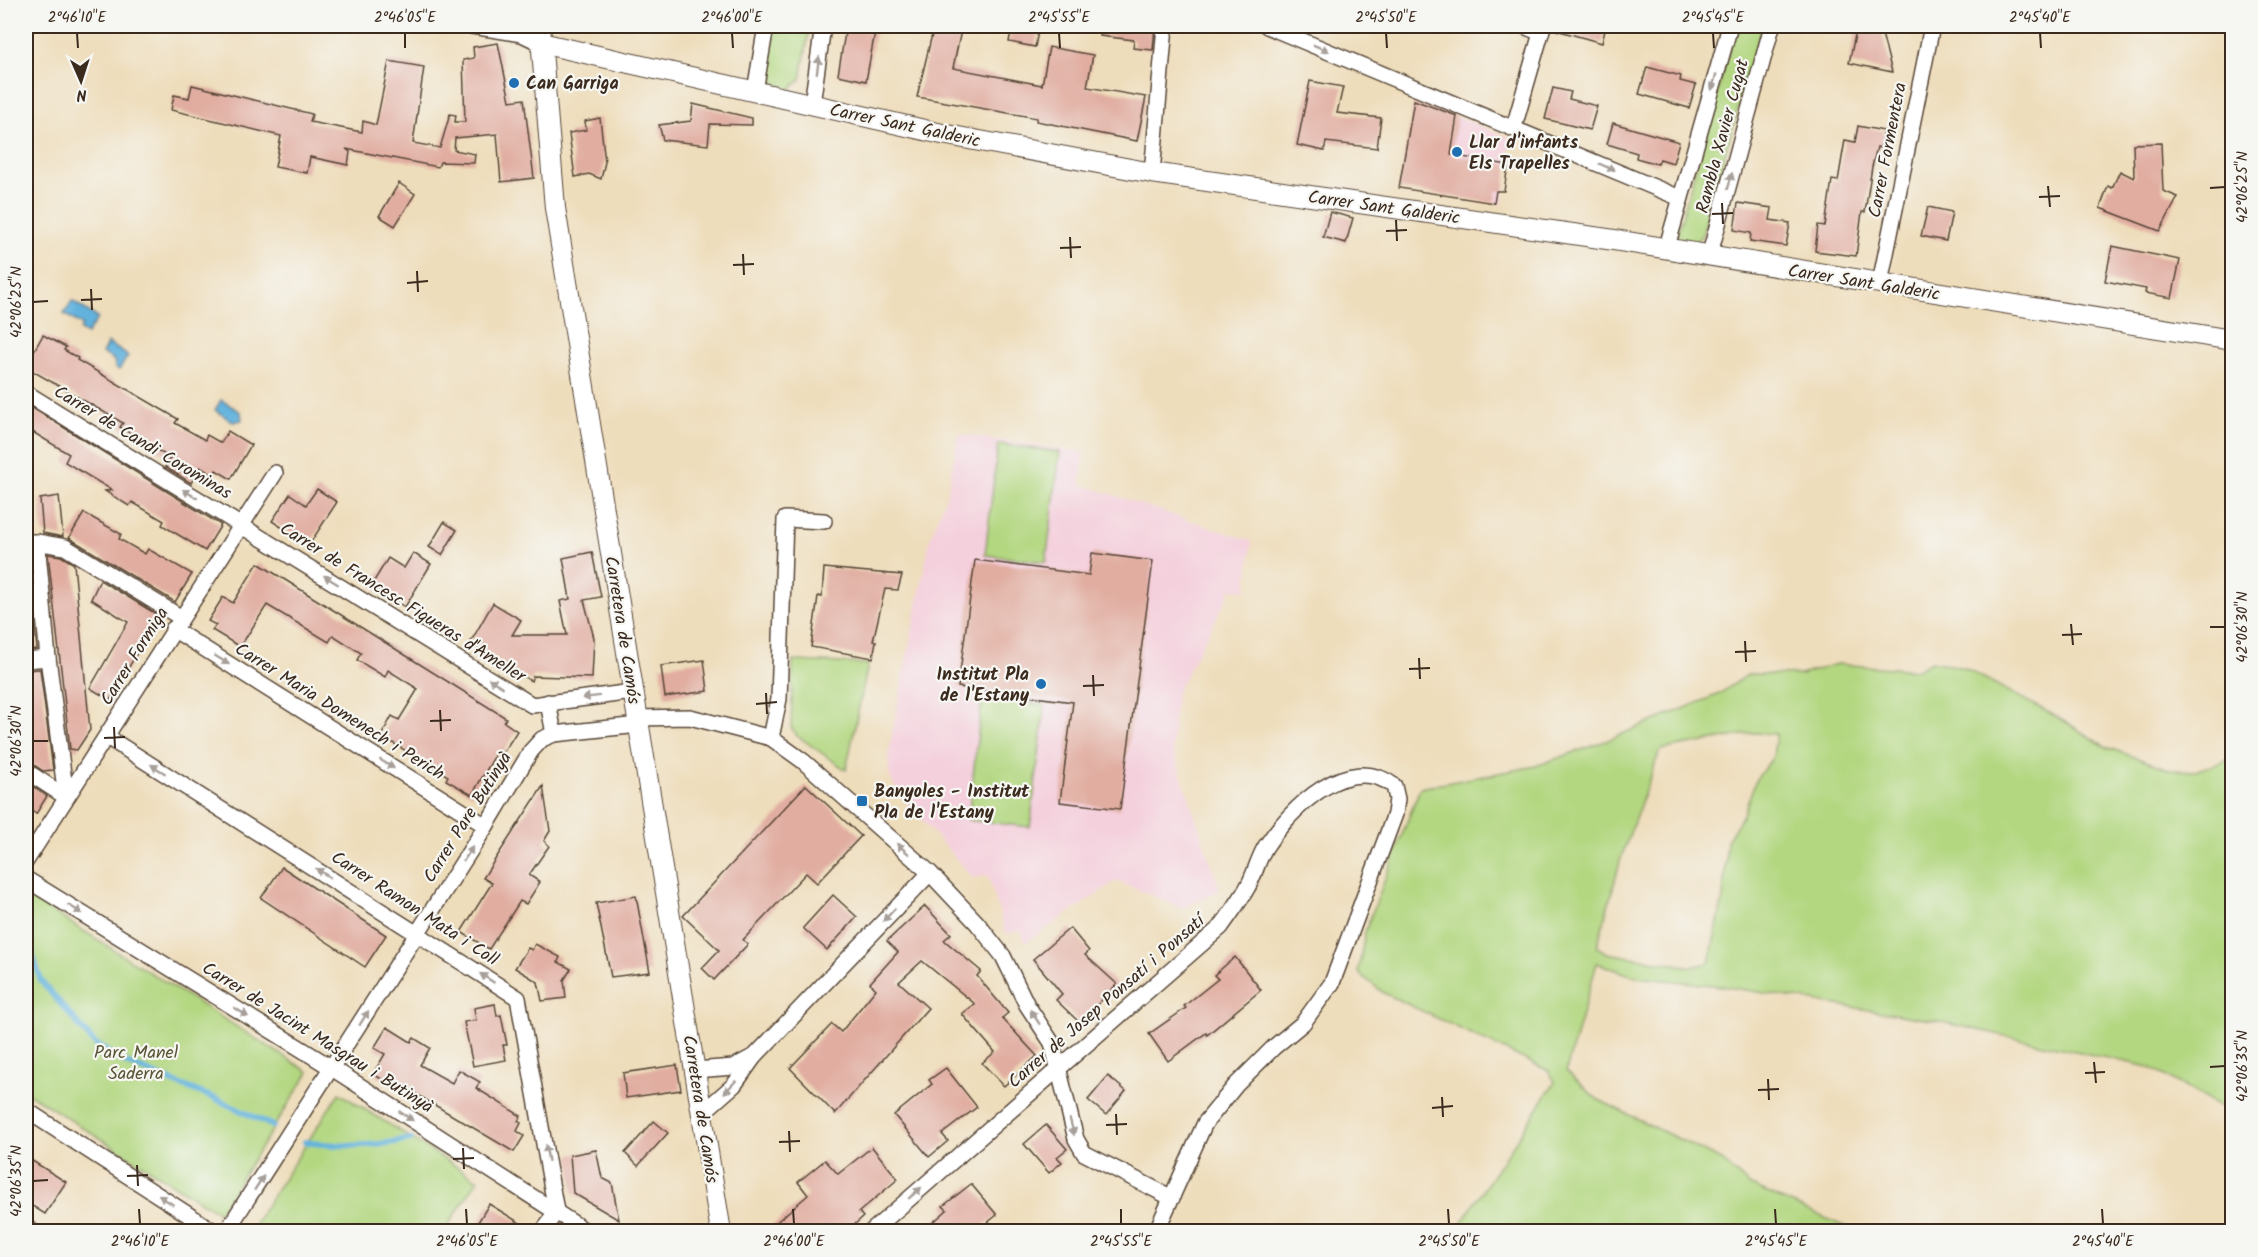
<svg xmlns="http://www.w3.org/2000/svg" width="2258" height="1257" viewBox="0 0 2258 1257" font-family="Kalam,sans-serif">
<rect width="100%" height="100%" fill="#f6f6f2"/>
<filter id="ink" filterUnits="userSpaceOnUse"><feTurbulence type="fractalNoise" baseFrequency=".0167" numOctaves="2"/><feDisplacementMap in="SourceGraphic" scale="12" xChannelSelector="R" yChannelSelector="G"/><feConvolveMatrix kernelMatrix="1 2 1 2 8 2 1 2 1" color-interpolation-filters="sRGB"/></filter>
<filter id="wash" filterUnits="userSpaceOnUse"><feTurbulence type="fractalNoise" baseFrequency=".008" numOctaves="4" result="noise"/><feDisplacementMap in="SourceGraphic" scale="24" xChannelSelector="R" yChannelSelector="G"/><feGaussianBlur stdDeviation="1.35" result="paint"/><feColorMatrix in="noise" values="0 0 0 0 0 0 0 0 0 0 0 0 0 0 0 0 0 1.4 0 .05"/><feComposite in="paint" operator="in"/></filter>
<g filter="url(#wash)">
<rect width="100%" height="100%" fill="#edb"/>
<!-- built -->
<g fill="#f4cfdc">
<polygon points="1414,100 1511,138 1503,204 1399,188"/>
<polygon points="958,434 1084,453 1080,484 1252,541 1246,590 1229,589 1229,594 1176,694 1172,748 1220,890 1183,908 1116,881 1025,943 1021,930 1006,934 988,875 973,878 898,793 889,774 888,755 930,539 948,491"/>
</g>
<!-- green -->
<g fill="#b2d780" stroke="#76804f" stroke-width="1.5" fill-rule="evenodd">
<polygon points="775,26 810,26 801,79 790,89 777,85 767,74"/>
<path d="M 1736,26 L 1762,26 L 1702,235 C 1695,244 1690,244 1680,243 L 1676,238 Z"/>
<polygon points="998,444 1060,452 1046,562 985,555"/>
<polygon points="793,661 868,664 846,770 796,735 791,727"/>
<path d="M 1932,661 L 1965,668 L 2057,717 L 2106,747 L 2171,770 L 2195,771 L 2232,759 L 2232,1113 L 2149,1067 L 1937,1021 L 1721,986 L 1636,977 L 1597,963 L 1566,1071 L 1597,1099 L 1721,1160 L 1749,1185 L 1855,1231 L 1456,1231 L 1555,1082 L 1549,1071 L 1384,993 L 1358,973 L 1365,932 L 1420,788 L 1536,766 L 1603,742 L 1719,694 L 1749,674 L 1800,675 L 1837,664 L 1917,670 ZM 1753,733 L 1776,734 L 1773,757 L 1756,779 L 1743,815 L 1727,841 L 1723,899 L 1709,963 L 1692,967 L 1607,953 L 1597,947 L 1621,858 L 1660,750 Z"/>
<polygon points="982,698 1045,705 1030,827 968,820"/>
<polygon points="26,895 309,1072 219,1213 26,1092"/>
<polygon points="339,1093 478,1180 444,1231 250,1231"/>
</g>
<!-- water -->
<g fill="#62b2dd" stroke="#4e6e7e" stroke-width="1.5">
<polygon points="72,301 98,318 87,334 80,330 82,325 64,314"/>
<polygon points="108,343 128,356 119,370 115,367 114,360 102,353"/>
<polygon points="221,400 241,412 242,420 233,422 215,410"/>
</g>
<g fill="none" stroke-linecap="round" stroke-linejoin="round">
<!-- stream -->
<g stroke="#62b2dd" stroke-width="6">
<polyline points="26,935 41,981 95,1044 128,1064 214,1098 273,1126"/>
<path d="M 305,1142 C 342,1147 374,1147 411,1139"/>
</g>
</g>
<g id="blocks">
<!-- building -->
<g fill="#e1ada1">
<polygon points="934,26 962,26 953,68 1042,85 1049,47 1093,55 1087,87 1146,97 1137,141 1036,121 1037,118 917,97"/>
<polygon points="1012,26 1039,26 1035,47 1009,42"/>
<polygon points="1101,26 1155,26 1153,50 1133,48 1134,40 1100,36"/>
<polygon points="1557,26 1606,26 1602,43 1556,30"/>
<polygon points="1857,26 1880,26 1892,72 1849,63"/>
<polygon points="846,27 875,32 866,81 838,75"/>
<polygon points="498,43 510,101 524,99 534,178 501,182 497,134 455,138 454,150 475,154 474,163 440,162 438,167 346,149 350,152 348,165 310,157 307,173 275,167 281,136 171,110 174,95 189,98 192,85 312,114 310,122 362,132 363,121 376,125 389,61 424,67 413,143 440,148 450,114 456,115 455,122 465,122 463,60 474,58 473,47"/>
<polygon points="1647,67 1681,76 1680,81 1696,85 1689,108 1639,94"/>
<polygon points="1310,81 1343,87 1337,113 1381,118 1377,148 1326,142 1324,151 1297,145"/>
<polygon points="1553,88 1571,92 1569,99 1597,106 1590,130 1545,119"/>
<polygon points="1414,100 1457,116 1451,155 1508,165 1504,191 1496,191 1494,203 1399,188"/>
<polygon points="693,104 752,118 752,125 710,124 708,145 663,140 659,125 691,121"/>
<polygon points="600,118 605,162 601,179 589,174 575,177 569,133 586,130 585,121"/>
<polygon points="1613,123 1679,142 1673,163 1660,159 1658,164 1636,158 1637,153 1607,144"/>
<polygon points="1858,126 1884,131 1881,148 1877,147 1872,167 1865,212 1862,212 1856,256 1815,251 1818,225 1825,226 1832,180 1838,181 1845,140 1855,142"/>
<polygon points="2161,143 2163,191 2178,197 2160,231 2100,208 2108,186 2112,188 2120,171 2134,178 2133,144"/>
<polygon points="399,183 415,194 395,226 379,216"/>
<polygon points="1738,203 1772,208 1770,220 1790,223 1786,246 1750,241 1751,233 1734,230"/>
<polygon points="1928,207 1952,212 1946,241 1921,236"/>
<polygon points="1330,212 1353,218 1346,243 1323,237"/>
<polygon points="2112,246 2180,260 2172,298 2145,293 2146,289 2105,281"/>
<polygon points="43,335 66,347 64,350 78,358 77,360 178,419 175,423 205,440 207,435 221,443 228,431 251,445 231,479 216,470 213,475 200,467 191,483 165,467 170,458 120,427 123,423 29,369 33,360 30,358"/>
<polygon points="26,404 221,525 205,551 162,525 164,521 132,502 129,506 105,491 112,490 65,462 69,454 26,428"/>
<polygon points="317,489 337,502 309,545 272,521 290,494 306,505"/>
<polygon points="59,496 63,537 43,533 40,499"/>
<polygon points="84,513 121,534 119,539 145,554 148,549 192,574 175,602 69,538"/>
<polygon points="444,522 457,530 442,555 429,547"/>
<polygon points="592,552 601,597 584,600 594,638 592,678 533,676 531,681 469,645 493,603 521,620 512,635 567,635 560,601 570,599 563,558"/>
<polygon points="413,553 431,564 405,607 371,586 388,558 404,568"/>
<polygon points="1092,553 1153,561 1120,809 1060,802 1073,702 958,687 975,560 1089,575"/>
<polygon points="48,554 61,556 74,564 90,730 77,750 70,749"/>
<polygon points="258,563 506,718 504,722 517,731 503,753 498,750 472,795 446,780 448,776 381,736 392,716 399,720 418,689 388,670 385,677 357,660 361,653 333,635 329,642 267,605 240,647 212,630 216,625 208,621 223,597 233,603"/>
<polygon points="824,568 902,575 898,590 885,589 873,641 876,641 873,658 811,647 818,596 822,597"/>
<polygon points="100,580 161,617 148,634 110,700 90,688 128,622 91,599"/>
<polygon points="32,595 37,649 26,650 26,596"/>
<polygon points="704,660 708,691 665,697 661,666"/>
<polygon points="40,669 53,770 43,771 30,762 26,702 26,670"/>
<polygon points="26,782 47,796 36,814 26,807"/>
<polygon points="806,785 861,836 817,883 806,873 743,940 748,944 714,980 702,968 719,950 683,916"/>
<polygon points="543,786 550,831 544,841 549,846 529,875 540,882 526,904 520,901 489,949 461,932 492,883 483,878"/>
<polygon points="282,867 386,935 365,967 261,898"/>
<polygon points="833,895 857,917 827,950 803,928"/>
<polygon points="636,896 650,972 611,977 596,903"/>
<polygon points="925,906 951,934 944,940 981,971 977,976 1008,1013 1002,1018 1037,1056 1004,1086 982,1063 995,1052 962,1014 975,1004 922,961 899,982 928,1008 835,1114 790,1068 832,1024 841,1032 876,989 870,983 898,952 887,941"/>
<polygon points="1070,928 1089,951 1085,955 1117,984 1080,1023 1056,1000 1062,994 1033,959"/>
<polygon points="535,944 560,957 558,962 571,969 564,980 566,998 542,1001 538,982 515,968 528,948 532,950"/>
<polygon points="1235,957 1261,990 1207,1035 1206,1033 1168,1061 1149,1034 1186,1008 1184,1006 1218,979 1214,975"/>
<polygon points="495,1004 497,1016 501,1015 507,1045 503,1045 506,1060 473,1066 464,1022 476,1020 474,1008"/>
<polygon points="387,1027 411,1042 414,1038 430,1048 420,1065 452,1083 459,1070 480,1082 476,1088 521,1116 518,1121 521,1123 517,1131 524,1136 514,1152 406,1088 403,1092 373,1074 385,1054 374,1048"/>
<polygon points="677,1065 681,1090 626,1098 623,1073"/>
<polygon points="946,1068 977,1107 942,1134 948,1141 929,1157 894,1115 932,1084 929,1080"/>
<polygon points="1108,1076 1126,1091 1106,1115 1088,1100"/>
<polygon points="654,1121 668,1133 638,1166 625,1153"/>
<polygon points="1046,1125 1067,1149 1057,1157 1062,1162 1049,1173 1024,1144"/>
<polygon points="872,1147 898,1179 859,1212 863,1217 846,1232 765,1232 808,1195 798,1182 825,1160 838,1174"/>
<polygon points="596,1150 602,1178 612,1183 619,1220 573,1193 570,1155"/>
<polygon points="26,1157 66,1182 45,1214 26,1202"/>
<polygon points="971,1184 997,1215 976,1232 922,1232 947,1210 943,1206"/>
<polygon points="489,1204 533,1231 533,1232 483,1232 475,1227"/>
</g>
</g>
</g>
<g filter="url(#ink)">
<use href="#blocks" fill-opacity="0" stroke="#564536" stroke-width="1.5"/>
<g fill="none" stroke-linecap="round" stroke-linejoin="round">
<defs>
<g id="minor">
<polyline points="472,26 522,34 541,43"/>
<polyline points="1267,26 1680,198"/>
<polyline points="1524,26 1541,33"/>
<polyline points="755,91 766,26"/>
<polyline points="812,104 823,26"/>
<polyline points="1514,127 1543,26"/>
<polyline points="1152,173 1165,26"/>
<polyline points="1666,250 1730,26"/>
<polyline points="1709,257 1772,26"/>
<polyline points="1880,283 1932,26"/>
<polyline points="26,393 532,705 633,692"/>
<polyline points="26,542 37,542 65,547 180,617"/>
<polyline points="37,542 48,658 66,797"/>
<polyline points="173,629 486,826"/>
<polyline points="26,660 48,658"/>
<polyline points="548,702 554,734"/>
<polyline points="637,718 690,717 771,738 803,761 930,873 977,923 1003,956 1027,1005 1052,1043 1076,1139 1084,1153 1172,1198"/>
<polyline points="107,737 518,998 556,1211"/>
<polyline points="771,738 779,699 785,519 824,521"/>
<polyline points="26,771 66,797"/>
<polyline points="26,861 275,473"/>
<polyline points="26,879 332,1068 587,1232"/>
<polyline points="695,1070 734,1067 751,1058"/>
<polyline points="26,1110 215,1232"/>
<polyline points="702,1113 734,1085 754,1057 930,873"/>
<polyline points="26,1227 33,1232"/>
<polyline points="226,1232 486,826 531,751 542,739 554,734 639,725"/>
<polyline points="543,1232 556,1211"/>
<path d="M 871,1232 L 1221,927 C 1230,914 1240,901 1247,888 C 1255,875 1258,858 1266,846 C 1291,808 1348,751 1394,786 L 1397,799 L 1395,814 L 1332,983 L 1303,1023 L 1274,1047 L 1236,1085 L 1205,1123 L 1156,1232"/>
</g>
<g id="tertiary">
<polyline points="540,26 555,208 721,1232"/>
<polyline points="541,43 942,134 1152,173 1614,240 2232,340"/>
</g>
</defs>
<!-- minor casing -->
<use href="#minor" stroke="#564536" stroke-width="18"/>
<!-- tertiary casing -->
<use href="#tertiary" stroke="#564536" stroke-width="22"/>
<!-- minor -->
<use href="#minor" stroke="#fff" stroke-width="15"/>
<!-- tertiary -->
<use href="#tertiary" stroke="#fff" stroke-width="20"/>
</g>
<!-- one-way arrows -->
<defs><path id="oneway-solid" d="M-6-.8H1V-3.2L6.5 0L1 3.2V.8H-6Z" transform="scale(1.5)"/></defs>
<g fill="#a79f9a">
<use href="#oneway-solid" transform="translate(1321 48) rotate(22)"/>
<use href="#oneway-solid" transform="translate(818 65) rotate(-82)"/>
<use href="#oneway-solid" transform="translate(1714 82) rotate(106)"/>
<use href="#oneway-solid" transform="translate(1607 167) rotate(23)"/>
<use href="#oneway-solid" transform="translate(1730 181) rotate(-75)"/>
<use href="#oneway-solid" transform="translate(190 494) rotate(-149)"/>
<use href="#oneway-solid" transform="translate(331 580) rotate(-148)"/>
<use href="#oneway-solid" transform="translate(222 660) rotate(32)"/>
<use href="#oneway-solid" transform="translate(496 683) rotate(-148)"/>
<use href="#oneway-solid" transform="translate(591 697) rotate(173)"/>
<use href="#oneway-solid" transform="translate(387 764) rotate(32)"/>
<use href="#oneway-solid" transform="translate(158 769) rotate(-148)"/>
<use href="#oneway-solid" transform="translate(903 849) rotate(-139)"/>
<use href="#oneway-solid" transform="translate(468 854) rotate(-57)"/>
<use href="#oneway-solid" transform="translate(323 873) rotate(-148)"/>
<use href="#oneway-solid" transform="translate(75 909) rotate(32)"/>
<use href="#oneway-solid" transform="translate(889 915) rotate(134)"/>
<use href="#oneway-solid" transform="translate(487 978) rotate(-147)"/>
<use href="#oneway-solid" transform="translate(241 1012) rotate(32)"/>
<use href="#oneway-solid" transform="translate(1035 1017) rotate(-123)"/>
<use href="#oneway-solid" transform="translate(364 1018) rotate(-58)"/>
<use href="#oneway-solid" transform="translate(730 1087) rotate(134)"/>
<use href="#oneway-solid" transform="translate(406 1116) rotate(33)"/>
<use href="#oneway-solid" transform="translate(1072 1127) rotate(75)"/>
<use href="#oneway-solid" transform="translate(547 1153) rotate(-100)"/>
<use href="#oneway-solid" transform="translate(259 1183) rotate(-57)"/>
<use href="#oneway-solid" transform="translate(915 1193) rotate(-41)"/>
<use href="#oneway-solid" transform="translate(166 1200) rotate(-147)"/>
</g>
</g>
<!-- ticks -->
<path fill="none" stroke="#3b2a1e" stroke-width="2" d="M 77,33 L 78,48M 405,33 L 405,48M 732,33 L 733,48M 1059,33 L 1060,48M 1386,33 L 1387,48M 1713,33 L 1714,48M 2040,33 L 2041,48M 2048,186 L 2050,207M 2210,188 L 2225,187M 2039,197 L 2060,196M 1722,203 L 1723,224M 1712,214 L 1733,213M 1396,220 L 1397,241M 1386,231 L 1407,230M 1070,237 L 1071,258M 1060,248 L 1081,247M 743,254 L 744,275M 733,265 L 754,264M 417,271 L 418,292M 407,283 L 428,281M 91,289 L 92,310M 81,300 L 102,299M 33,302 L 48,301M 2071,624 L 2073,645M 2210,627 L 2225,627M 2062,635 L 2082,634M 1745,641 L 1746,662M 1735,652 L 1756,651M 1419,658 L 1420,679M 1409,669 L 1430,668M 1093,675 L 1094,696M 1083,686 L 1104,685M 766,693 L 767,714M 756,704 L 777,702M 440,710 L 441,731M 430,721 L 451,720M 114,727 L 115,748M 104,738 L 125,737M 33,741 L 48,741M 2094,1062 L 2096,1083M 2210,1067 L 2225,1066M 2085,1073 L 2105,1072M 1768,1079 L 1769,1100M 1758,1090 L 1779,1089M 1442,1097 L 1443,1117M 1432,1108 L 1453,1106M 1116,1114 L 1117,1135M 1106,1125 L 1127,1124M 789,1131 L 790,1152M 779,1142 L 800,1141M 463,1148 L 464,1169M 453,1159 L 474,1158M 137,1165 L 138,1186M 127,1176 L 148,1175M 33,1181 L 48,1180M 139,1209 L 140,1224M 466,1209 L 467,1224M 793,1209 L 794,1224M 1121,1209 L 1121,1224M 1448,1209 L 1449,1224M 1775,1209 L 1776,1224M 2102,1209 L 2103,1224"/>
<!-- markers -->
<g fill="#1f6fb2" stroke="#f6f6f2" stroke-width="2">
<circle cx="514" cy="83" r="6"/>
<circle cx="1457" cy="152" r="6"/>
<circle cx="1041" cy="684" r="6"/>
<rect x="856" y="795" width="12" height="12" rx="3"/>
</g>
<g text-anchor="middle" stroke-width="4.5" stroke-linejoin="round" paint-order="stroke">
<!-- poi labels -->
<g font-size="18" font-weight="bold" fill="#3b2a1e" stroke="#f6f6f2" text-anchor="start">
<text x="526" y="89">Can Garriga</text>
<text x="1469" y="148">Llar d'infants<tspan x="1469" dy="21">Els Trapelles</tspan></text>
<text x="1029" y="680" text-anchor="end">Institut Pla<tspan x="1029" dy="21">de l'Estany</tspan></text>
<text x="874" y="797">Banyoles - Institut<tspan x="874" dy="21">Pla de l'Estany</tspan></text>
</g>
<!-- street labels -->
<g font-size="18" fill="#3b2a1e" stroke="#f6f6f2">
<text transform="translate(905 125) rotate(12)" y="6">Carrer Sant Galderic</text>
<text transform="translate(1722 136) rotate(-75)" y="6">Rambla Xavier Cugat</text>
<text transform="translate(1887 150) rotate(-79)" y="6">Carrer Formentera</text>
<text transform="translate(1384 207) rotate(8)" y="6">Carrer Sant Galderic</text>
<text transform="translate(1864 282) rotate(9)" y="6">Carrer Sant Galderic</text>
<text transform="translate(143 442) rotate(31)" y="6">Carrer de Candi Corominas</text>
<text transform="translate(403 602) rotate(32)" y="6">Carrer de Francesc Figueras d'Ameller</text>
<text transform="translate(623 630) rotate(81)" y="6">Carretera de Camós</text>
<text transform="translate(134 656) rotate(-58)" y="6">Carrer Formiga</text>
<text transform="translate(340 711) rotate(32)" y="6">Carrer Maria Domenech i Perich</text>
<text transform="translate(467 817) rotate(-58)" y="6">Carrer Pare Butinyà</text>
<text transform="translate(415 908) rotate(33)" y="6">Carrer Ramon Mata i Coll</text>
<text transform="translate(1106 1001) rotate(-41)" y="6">Carrer de Josep Ponsatí i Ponsatí</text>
<text transform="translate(318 1037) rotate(32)" y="6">Carrer de Jacint Masgrau i Butinyà</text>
<text transform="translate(701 1109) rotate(81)" y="6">Carretera de Camós</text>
</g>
<!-- park labels -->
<g font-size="18" fill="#595536" stroke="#f6f6f2">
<text x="136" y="1058">Parc Manel<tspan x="136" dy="21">Saderra</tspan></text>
</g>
</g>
<!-- margin -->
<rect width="2258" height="1257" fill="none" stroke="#f6f6f2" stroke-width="66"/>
<!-- north arrow -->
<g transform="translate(81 81) rotate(177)" stroke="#f6f6f2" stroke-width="4.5" paint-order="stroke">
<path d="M0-4.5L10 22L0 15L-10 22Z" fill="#3b2a1e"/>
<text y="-9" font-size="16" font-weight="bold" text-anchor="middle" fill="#3b2a1e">N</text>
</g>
<rect x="33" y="33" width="2192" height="1191" fill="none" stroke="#3b2a1e" stroke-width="2"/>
<g font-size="15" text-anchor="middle" fill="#3b2a1e">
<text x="77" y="22">2°46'10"E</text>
<text x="405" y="22">2°46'05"E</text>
<text x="732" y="22">2°46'00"E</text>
<text x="1059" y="22">2°45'55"E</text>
<text x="1386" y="22">2°45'50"E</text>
<text x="1713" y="22">2°45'45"E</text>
<text x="2040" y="22">2°45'40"E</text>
<text transform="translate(2242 187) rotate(-90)" y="5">42°06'25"N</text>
<text transform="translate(16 302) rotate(-90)" y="5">42°06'25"N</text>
<text transform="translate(2242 627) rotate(-90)" y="5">42°06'30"N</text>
<text transform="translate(16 741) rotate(-90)" y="5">42°06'30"N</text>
<text transform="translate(2242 1066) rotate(-90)" y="5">42°06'35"N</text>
<text transform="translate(16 1181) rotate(-90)" y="5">42°06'35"N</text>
<text x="140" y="1246">2°46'10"E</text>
<text x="467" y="1246">2°46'05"E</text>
<text x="794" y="1246">2°46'00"E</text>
<text x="1121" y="1246">2°45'55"E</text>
<text x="1449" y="1246">2°45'50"E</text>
<text x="1776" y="1246">2°45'45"E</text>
<text x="2103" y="1246">2°45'40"E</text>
</g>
</svg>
